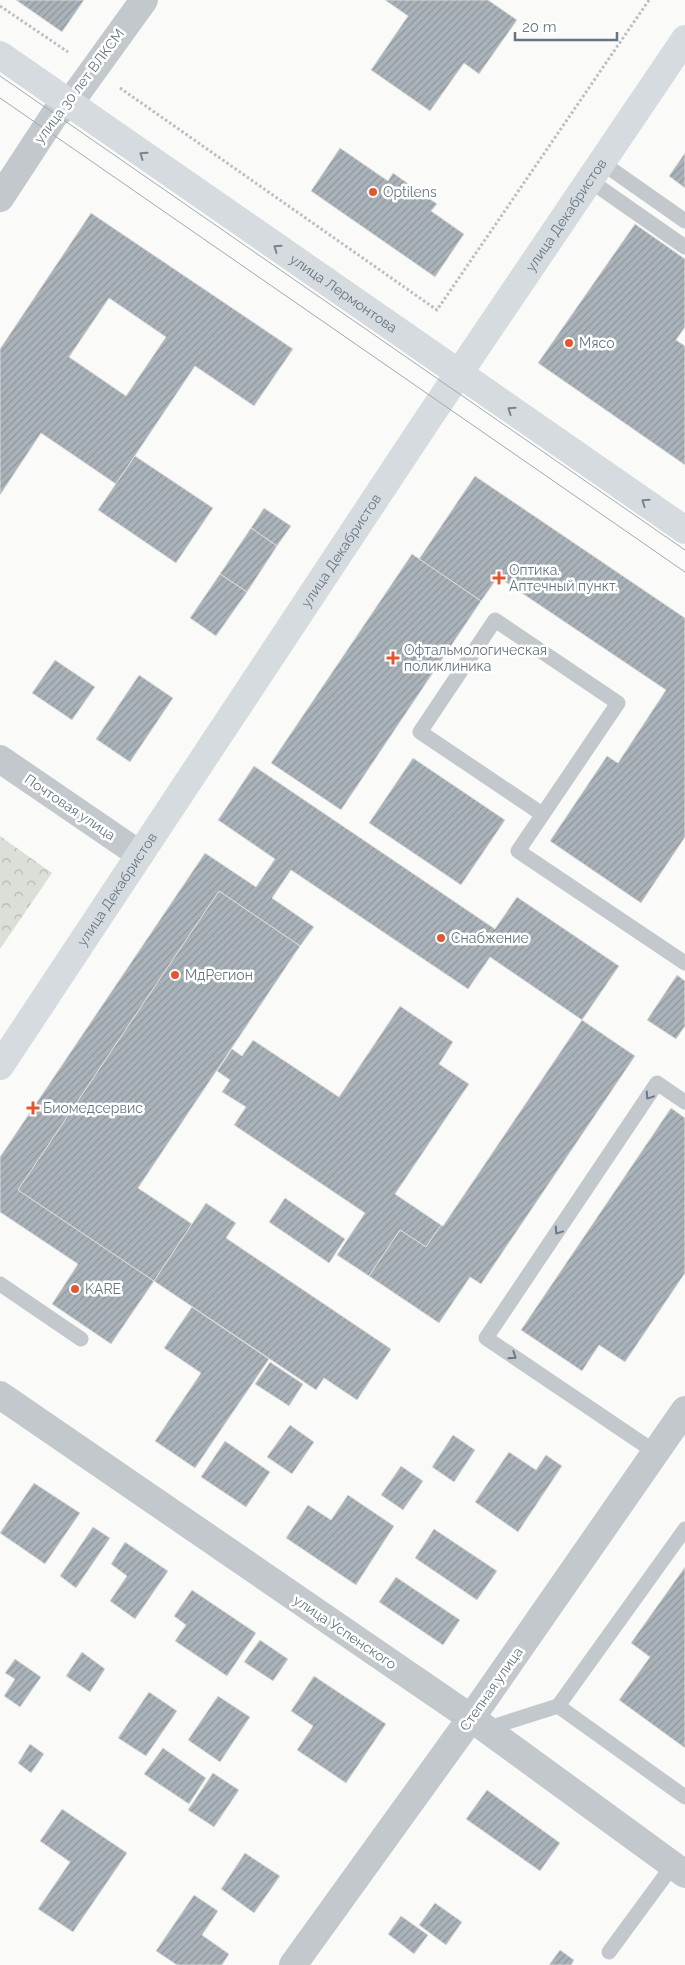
<svg xmlns="http://www.w3.org/2000/svg" width="685" height="1965" viewBox="0 0 685 1965" font-family="Raleway,sans-serif">
<defs>
<pattern id="forest-crowns" width="20" height="18" patternUnits="userSpaceOnUse" patternTransform="scale(1.25)"><rect width="20" height="18" fill="#dadfd7"/><path d="M2 6a3 3 0 1 1 6 0M12 15a3 3 0 1 1 6 0" fill="none" stroke="#b4b9b4"/></pattern>
<pattern id="building-hatch" width="6" height="6" patternUnits="userSpaceOnUse" patternTransform="scale(1.25)"><rect width="6" height="6" fill="#aab3b9"/><path d="M-1 1l2-2M0 6l6-6M5 7l2-2" fill="none" stroke="#8e969c"/></pattern>
</defs>
<rect width="100%" height="100%" fill="#fafaf8"/>
<!-- forest -->
<polygon fill="url(#forest-crowns)" points="0,836 52,873 0,949"/>
<!-- building -->
<g fill="url(#building-hatch)" stroke="#dcdcda" fill-rule="evenodd">
<polygon points="16,0 84,0 62,32"/>
<polygon points="385,0 488,0 517,20 479,74 464,63 430,111 371,70 408,16"/>
<polygon points="340,148 388,181 393,173 437,204 431,211 464,234 435,277 311,191"/>
<polygon points="685,153 685,188 669,176"/>
<path d="M 91,213 L 293,349 L 254,406 L 195,366 L 116,484 L 41,433 L 0,495 L 0,349 ZM 109,298 L 166,337 L 126,396 L 69,357 Z"/>
<polygon points="635,224 685,259 685,327 676,340 685,346 685,465 538,363"/>
<polygon points="135,456 213,508 176,563 98,510"/>
<polygon points="475,476 685,618 685,837 641,903 550,841 607,756 618,763 666,690 498,577 481,601 419,559"/>
<polygon points="264,508 291,526 277,546 251,528"/>
<polygon points="251,528 277,546 247,592 220,574"/>
<polygon points="412,554 481,601 341,810 271,763"/>
<polygon points="220,574 247,592 216,636 190,618"/>
<polygon points="55,660 95,687 72,720 32,693"/>
<polygon points="139,675 173,698 130,762 96,739"/>
<polygon points="413,758 505,820 461,885 369,823"/>
<polygon points="254,766 495,929 517,897 619,966 582,1020 490,957 468,989 291,870 272,898 314,927 300,946 219,891 18,1190 154,1281 111,1344 52,1304 78,1264 0,1212 0,1157 205,853 256,887 275,859 218,820"/>
<polygon points="219,891 300,946 138,1188 192,1224 154,1281 18,1190"/>
<polygon points="677,975 685,981 685,1026 676,1039 647,1020"/>
<polygon points="400,1006 453,1042 439,1064 469,1084 395,1194 441,1225 426,1247 400,1230 369,1276 337,1255 365,1213 234,1125 246,1107 222,1092 230,1080 217,1071 232,1049 242,1056 253,1040 339,1097"/>
<polygon points="582,1020 635,1056 481,1284 470,1277 439,1323 369,1276 400,1230 426,1247 441,1225 443,1226"/>
<polygon points="671,1108 685,1118 685,1273 625,1362 599,1345 582,1371 521,1330"/>
<polygon points="285,1198 345,1239 329,1263 269,1222"/>
<polygon points="206,1203 236,1223 226,1238 391,1349 357,1400 324,1378 316,1390 154,1281"/>
<polygon points="192,1307 269,1359 195,1468 155,1441 201,1373 164,1348"/>
<polygon points="270,1362 303,1384 289,1406 255,1384"/>
<polygon points="290,1425 314,1442 292,1474 267,1457"/>
<polygon points="453,1435 475,1450 454,1482 432,1467"/>
<polygon points="225,1441 270,1472 246,1507 201,1477"/>
<polygon points="509,1452 536,1470 546,1455 562,1466 518,1532 475,1502"/>
<polygon points="401,1466 423,1481 403,1510 381,1495"/>
<polygon points="34,1483 80,1513 45,1564 0,1533"/>
<polygon points="348,1495 394,1526 356,1585 286,1538 308,1505 331,1520"/>
<polygon points="93,1527 110,1538 76,1588 60,1576"/>
<polygon points="434,1529 497,1571 477,1600 415,1558"/>
<polygon points="125,1542 168,1571 135,1619 110,1601 127,1576 111,1564"/>
<polygon points="685,1567 685,1748 619,1700 650,1657 631,1643"/>
<polygon points="396,1577 460,1620 443,1645 379,1602"/>
<polygon points="192,1590 256,1633 227,1676 175,1641 186,1625 174,1616"/>
<polygon points="260,1640 288,1659 273,1681 244,1662"/>
<polygon points="82,1652 105,1669 90,1692 66,1676"/>
<polygon points="15,1659 41,1677 20,1707 4,1696 15,1679 5,1673"/>
<polygon points="314,1676 386,1724 346,1783 297,1750 313,1726 291,1711"/>
<polygon points="149,1692 177,1711 146,1756 118,1738"/>
<polygon points="218,1696 250,1717 220,1762 188,1740"/>
<polygon points="30,1744 44,1754 31,1773 18,1763"/>
<polygon points="163,1748 206,1778 189,1804 144,1774"/>
<polygon points="213,1773 239,1790 214,1827 188,1810"/>
<polygon points="487,1790 560,1843 540,1871 466,1819"/>
<polygon points="62,1809 127,1853 73,1932 38,1909 70,1862 40,1841"/>
<polygon points="245,1853 280,1876 254,1913 221,1889"/>
<polygon points="194,1895 218,1911 202,1935 229,1954 222,1965 177,1965 156,1951"/>
<polygon points="435,1903 462,1922 446,1945 419,1925"/>
<polygon points="401,1916 428,1935 414,1954 388,1934"/>
<polygon points="560,1950 574,1960 571,1965 549,1965"/>
</g>
<g fill="none" stroke-linecap="round" stroke-linejoin="round">
<!-- path -->
<g stroke="#bbbfc2" stroke-width="3" stroke-dasharray="2.5 2.5" stroke-linecap="butt">
<polyline points="0,6 68,52"/>
<polyline points="120,88 437,310 649,0"/>
</g>
<!-- lane -->
<g stroke="#c3c8cc" stroke-width="15">
<polyline points="601,162 685,221"/>
<polyline points="589,180 685,247"/>
<polyline points="542,814 420,732 495,620 618,703 518,851 685,963"/>
<polyline points="0,1284 81,1339"/>
<polyline points="655,1452 486,1338 657,1083 685,1102"/>
<polyline points="558,1706 685,1797"/>
<polyline points="486,1729 558,1706 685,1529"/>
<polyline points="609,1952 673,1865"/>
</g>
<!-- street -->
<g stroke="#c3c8cc" stroke-width="28">
<polyline points="0,198 55,114 69,104 144,0"/>
<polyline points="0,759 139,854"/>
<polyline points="0,1395 471,1718 685,1874"/>
<polyline points="293,1965 471,1718 685,1410"/>
</g>
<!-- secondary -->
<g stroke="#d6dbdf" stroke-width="28">
<path id="s1" d="M 0,55 L 685,530"/>
<path id="s2" d="M 0,1066 L 428,419 L 685,39"/>
</g>
<!-- tram -->
<g stroke="#a2aab0" stroke-width="1">
<polyline points="0,76 685,550"/>
<polyline points="0,98 685,572"/>
</g>
</g>
<!-- one-way arrows -->
<defs><path id="oneway-chevron" d="M-2-3.5L2.5 0L-2 3.5" fill="none" stroke-width="1.6" stroke-linecap="round" stroke-linejoin="round" transform="scale(1.25)"/></defs>
<g stroke="#768591">
<use href="#oneway-chevron" transform="translate(143 155) rotate(-145)"/>
<use href="#oneway-chevron" transform="translate(277 248) rotate(-145)"/>
<use href="#oneway-chevron" transform="translate(511 410) rotate(-145)"/>
<use href="#oneway-chevron" transform="translate(645 502) rotate(-145)"/>
</g>
<g stroke="#6a7a87">
<use href="#oneway-chevron" transform="translate(649 1096) rotate(124)"/>
<use href="#oneway-chevron" transform="translate(558 1231) rotate(124)"/>
<use href="#oneway-chevron" transform="translate(513 1356) rotate(34)"/>
</g>
<!-- markers -->
<g fill="#e4572e" stroke="#fff" stroke-width="2">
<circle cx="373" cy="192" r="5"/>
<circle cx="569" cy="343" r="5"/>
<path d="M496.5 570.5h5v5h5v5h-5v5h-5v-5h-5v-5h5z"/>
<path d="M390.5 650.5h5v5h5v5h-5v5h-5v-5h-5v-5h5z"/>
<circle cx="441" cy="938" r="5"/>
<circle cx="175" cy="975" r="5"/>
<path d="M30.5 1100.5h5v5h5v5h-5v5h-5v-5h-5v-5h5z"/>
<circle cx="75" cy="1289" r="5"/>
</g>
<g text-anchor="middle" stroke-width="5" stroke-linejoin="round" paint-order="stroke">
<!-- street labels -->
<g font-size="14" fill="#657683" stroke="#fff">
<text transform="translate(79 86) rotate(-53)" y="5">улица 30 лет ВЛКСМ</text>
<text dy="5" stroke="none"><textPath href="#s2" startOffset="1022">улица Декабристов</textPath></text>
<text dy="5" stroke="none"><textPath href="#s1" startOffset="418">улица Лермонтова</textPath></text>
<text dy="5" stroke="none"><textPath href="#s2" startOffset="618">улица Декабристов</textPath></text>
<text transform="translate(70 807) rotate(34)" y="5">Почтовая улица</text>
<text dy="5" stroke="none"><textPath href="#s2" startOffset="212">улица Декабристов</textPath></text>
<text transform="translate(345 1632) rotate(34)" y="5">улица Успенского</text>
<text transform="translate(491 1689) rotate(-55)" y="5">Степная улица</text>
</g>
<!-- poi labels -->
<g font-size="14" fill="#657683" stroke="#fff" text-anchor="start">
<text x="383" y="197">Optilens</text>
<text x="579" y="348">Мясо</text>
<text x="509" y="575">Оптика.<tspan x="509" dy="16">Аптечный пункт.</tspan></text>
<text x="404" y="655">Офтальмологическая<tspan x="404" dy="16">поликлиника</tspan></text>
<text x="451" y="943">Снабжение</text>
<text x="185" y="980">МдРегион</text>
<text x="43" y="1113">Биомедсервис</text>
<text x="85" y="1294">KARE</text>
</g>
</g>
<!-- scale -->
<path d="M515 32v8h102v-8" fill="none" stroke="#657683" stroke-width="2.5"/>
<text x="522" y="32" font-size="15" fill="#657683" stroke="#ffffff" stroke-width="4" paint-order="stroke">20 m</text>
</svg>
